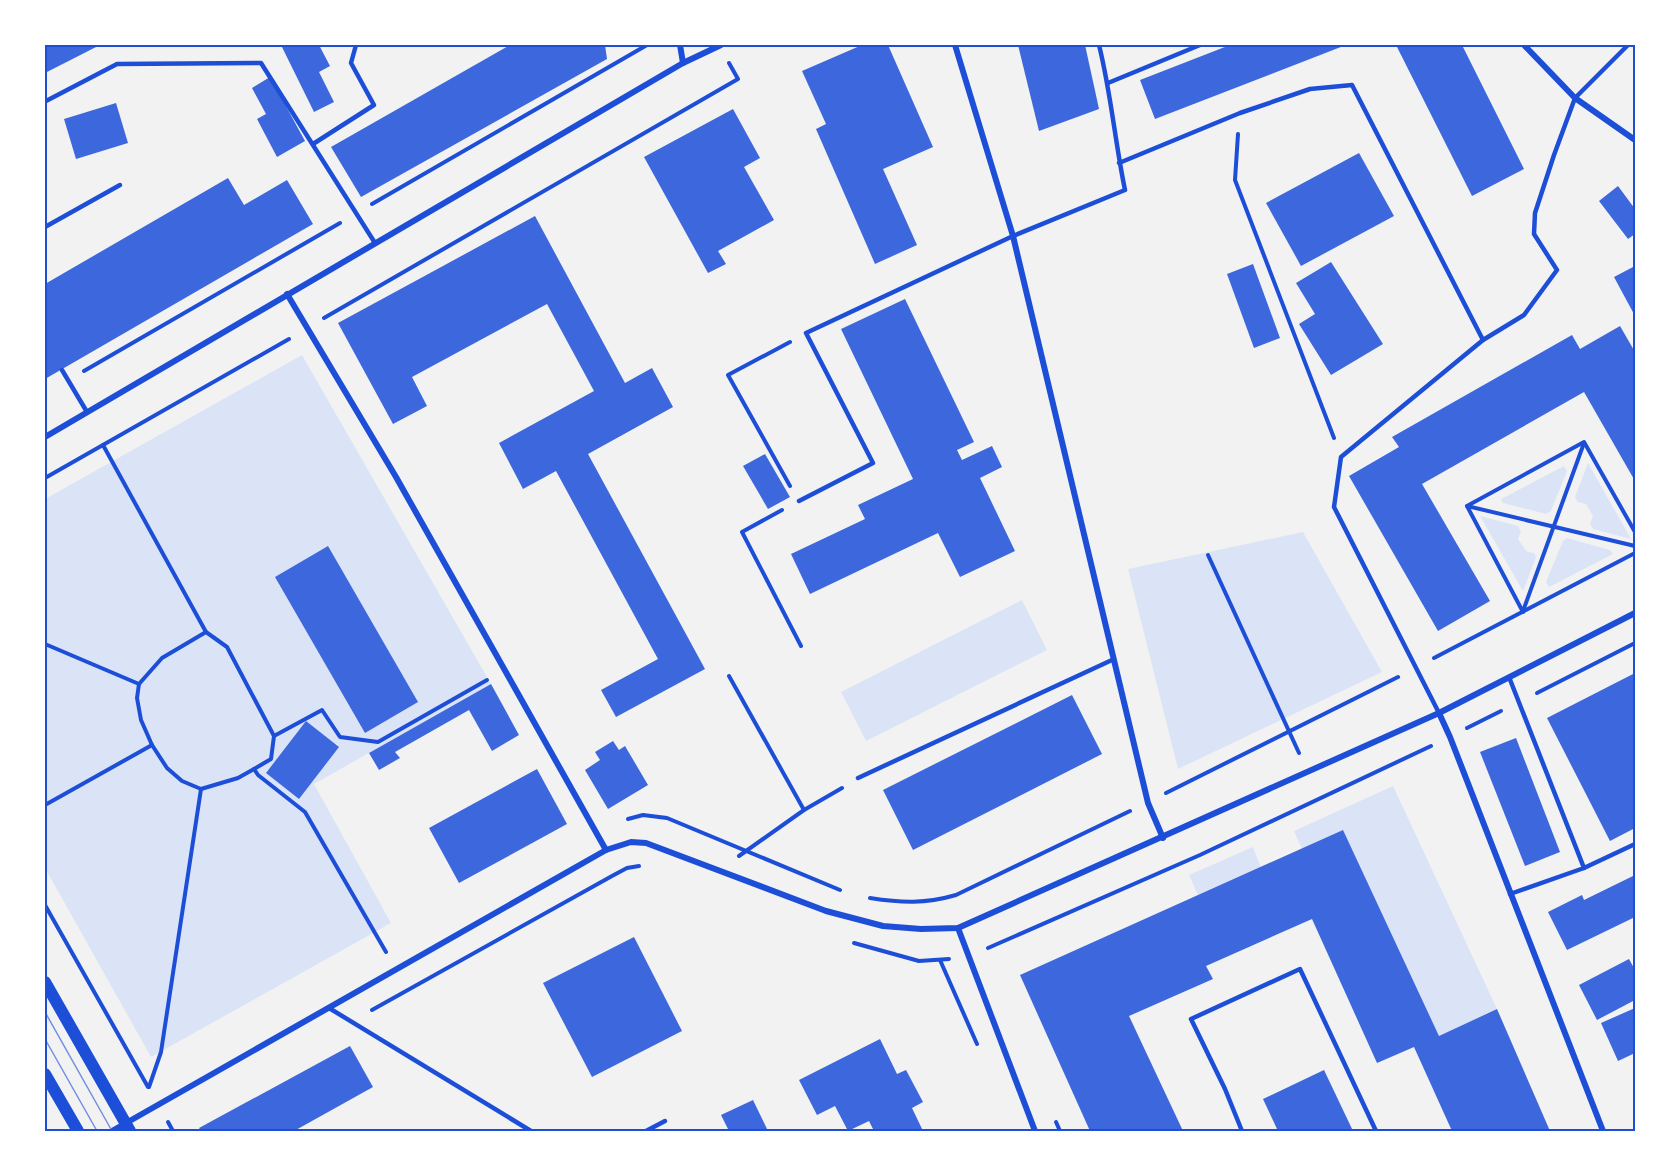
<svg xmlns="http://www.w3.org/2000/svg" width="1680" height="1176" viewBox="0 0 1680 1176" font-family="Commissioner,sans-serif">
<rect width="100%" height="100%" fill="#f2f2f2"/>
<!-- green -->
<g fill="#dbe4f7">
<polygon points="302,355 491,684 314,784 391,923 151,1057 45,868 45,499"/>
<polygon points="1588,463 1631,539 1593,529 1590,524 1593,516 1586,504 1578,502 1575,497"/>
<polygon points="1564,466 1567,471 1551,511 1546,514 1503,503 1501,499"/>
<polygon points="1480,516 1518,526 1521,531 1518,539 1526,551 1534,553 1536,557 1523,591"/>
<polygon points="1303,532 1382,672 1178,769 1128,569"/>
<polygon points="1567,538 1610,550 1613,554 1549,587 1546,582 1563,541"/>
<polygon points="1022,600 1047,650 866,741 841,692"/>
<polygon points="1393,786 1497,1009 1439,1036 1343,830 1302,849 1294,831"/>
<polygon points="1253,847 1261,868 1198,895 1189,875"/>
</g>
<!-- building -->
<g fill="#3d67dc">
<polygon points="45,45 100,45 45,73"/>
<polygon points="281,45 319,45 330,66 319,72 334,102 314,112"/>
<polygon points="510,45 605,45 607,59 361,197 331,147"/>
<polygon points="862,45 888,45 933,147 883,169 917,245 875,264 816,129 826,124 802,71"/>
<polygon points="1018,45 1085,45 1099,109 1039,131"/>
<polygon points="1230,45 1346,45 1155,119 1140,80"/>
<polygon points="1396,45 1462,45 1524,169 1472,196"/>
<polygon points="270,77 305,141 277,157 257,119 266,114 252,88"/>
<polygon points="116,103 128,143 76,159 64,119"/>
<polygon points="733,109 760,158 744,167 774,220 718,251 726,264 708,273 644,157"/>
<polygon points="1359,153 1394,216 1301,266 1266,203"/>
<polygon points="228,178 244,205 287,180 313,224 45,379 45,284"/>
<polygon points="1618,186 1635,209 1635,234 1628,239 1599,201"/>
<polygon points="535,216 625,383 652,368 673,407 588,454 705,669 616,717 601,690 658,659 556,471 523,489 499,443 594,391 547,304 412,377 427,406 393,424 338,323"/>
<polygon points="1331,262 1383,344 1331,375 1299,324 1315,314 1296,283"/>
<polygon points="1253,264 1280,338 1254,348 1227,274"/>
<polygon points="1635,266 1635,316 1614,277"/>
<polygon points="905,299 974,442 957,450 962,460 992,446 1002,467 980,478 1015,551 960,577 938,533 810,594 791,554 865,519 858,505 913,479 841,329"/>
<polygon points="1620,326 1635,352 1635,481 1584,392 1422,484 1490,601 1438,631 1349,476 1399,447 1392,437 1572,335 1580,349"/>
<polygon points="765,454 790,497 768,509 743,466"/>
<polygon points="328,546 418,702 365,733 275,577"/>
<polygon points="1635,673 1635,828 1610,841 1547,718"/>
<polygon points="491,684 519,735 492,751 469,710 395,752 400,758 379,770 369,753"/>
<polygon points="1072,695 1102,754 913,850 883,790"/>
<polygon points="306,721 339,747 299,799 266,773"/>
<polygon points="1516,738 1560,852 1525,866 1480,752"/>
<polygon points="613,741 619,750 625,746 648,785 608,809 585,770 600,760 595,752"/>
<polygon points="537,769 567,824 459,883 429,828"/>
<polygon points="1343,830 1439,1036 1497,1009 1550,1131 1452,1131 1414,1047 1377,1063 1312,919 1206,966 1213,979 1129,1016 1183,1131 1090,1131 1020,975"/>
<polygon points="1635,875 1635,917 1567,950 1548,912 1582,895 1584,900"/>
<polygon points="634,937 682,1031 592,1077 543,983"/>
<polygon points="1629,959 1635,970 1635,1000 1597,1020 1579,985"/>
<polygon points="1635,1008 1635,1053 1618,1061 1601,1023"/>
<polygon points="880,1039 897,1074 906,1070 923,1102 912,1108 923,1131 874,1131 869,1121 848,1131 835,1106 817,1115 799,1080"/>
<polygon points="350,1046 373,1087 294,1131 201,1131 199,1128"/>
<polygon points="1324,1070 1353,1131 1278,1131 1263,1099"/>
<polygon points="753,1100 768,1131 729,1131 721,1115"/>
</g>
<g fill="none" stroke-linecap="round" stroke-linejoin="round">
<!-- path -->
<g stroke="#1d4ed8" stroke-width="4">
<polyline points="1238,134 1235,180 1334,438"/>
<polyline points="372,204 647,45"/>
<polyline points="324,318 738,79 729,63"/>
<polyline points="790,342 728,375 790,486"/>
<polyline points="84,371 340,223"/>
<polyline points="103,445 206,632 227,647 274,736 271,759 254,769 258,775 305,812 386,952"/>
<polyline points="45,478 289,339"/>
<polyline points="1467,506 1635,546"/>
<polyline points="782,510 742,532 801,646"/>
<polyline points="1208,555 1299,753"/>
<polyline points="1523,611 1584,443"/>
<polyline points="1523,612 1467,506 1584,442 1635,532"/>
<polyline points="206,632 162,658 139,684 137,698 141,720 152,745 167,768 182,781 201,789 238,778 254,769"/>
<polyline points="45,644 139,684"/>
<polyline points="1434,658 1635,553"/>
<polyline points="729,676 804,810"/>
<polyline points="1537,693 1635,643"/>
<polyline points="1467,728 1501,711"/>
<polyline points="274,736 322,710 340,737 378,742 487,680"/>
<polyline points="1166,793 1398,677"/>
<polyline points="45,805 152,745"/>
<polyline points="628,819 643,815 667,818 840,890"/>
<polyline points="739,856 804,810 842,788"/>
<path d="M 870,898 C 902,903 925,904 956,895 L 1130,811"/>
<polyline points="45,905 148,1087"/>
<polyline points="854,943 919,961 949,959"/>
<polyline points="988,948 1200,855 1431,746"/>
<polyline points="940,960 977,1044"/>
<polyline points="372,1010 612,876 627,868 639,866"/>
<polyline points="149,1087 161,1052 201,789"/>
<polyline points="168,1122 173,1131"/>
<polyline points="1056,1122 1060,1131"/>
</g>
<!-- service -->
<g stroke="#1d4ed8" stroke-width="4.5">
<polyline points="1108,83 1200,45"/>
<polyline points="46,101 117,64 261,63 375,243"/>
<polyline points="313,144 374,105 351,63 356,45"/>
<polyline points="1119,163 1240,113 1310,89 1352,85 1483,340 1524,315 1557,270 1534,234 1535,213 1554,155 1575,98 1628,45"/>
<polyline points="45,227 120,185"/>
<polyline points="62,370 87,412"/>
<path d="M 799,501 L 873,463 L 806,333 L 1013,236 L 1125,190 C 1115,142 1111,93 1099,45"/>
<polyline points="1509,677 1584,868 1510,894"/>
<polyline points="1439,713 1334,507 1341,457 1483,340"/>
<polyline points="858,778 1112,660"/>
<polyline points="1584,868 1635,844"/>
<polyline points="329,1008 531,1131"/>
<polyline points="646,1131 665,1121"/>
<polyline points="1242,1131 1225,1089 1191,1019 1300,969 1376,1131"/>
</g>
<!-- minor -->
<g stroke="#1d4ed8" stroke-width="6">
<polyline points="680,45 683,63"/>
<polyline points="955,45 1013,236 1148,803 1163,838"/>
<polyline points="1524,45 1575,98 1635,140"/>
<polyline points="287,294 396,477 606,850"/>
<polyline points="45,437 683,63 721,45"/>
<polyline points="1439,713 1450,737 1603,1131"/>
<polyline points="958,928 1035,1131"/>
<polyline points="112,1131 606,850 631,842 646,843 826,911 883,926 921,929 958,928 1439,713 1635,613"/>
</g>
<!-- secondary -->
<g stroke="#1d4ed8" stroke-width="12">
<polyline points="45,982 130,1131"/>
<polyline points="45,1074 78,1131"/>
</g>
<!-- tram -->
<g stroke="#7290e2" stroke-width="1.5">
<polyline points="45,1012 112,1131"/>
<polyline points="45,1039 97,1131"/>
</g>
</g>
<!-- border -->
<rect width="1680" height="1176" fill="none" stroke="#ffffff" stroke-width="93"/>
<rect x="46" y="46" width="1588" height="1084" fill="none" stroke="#1d4ed8" stroke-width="2"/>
</svg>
